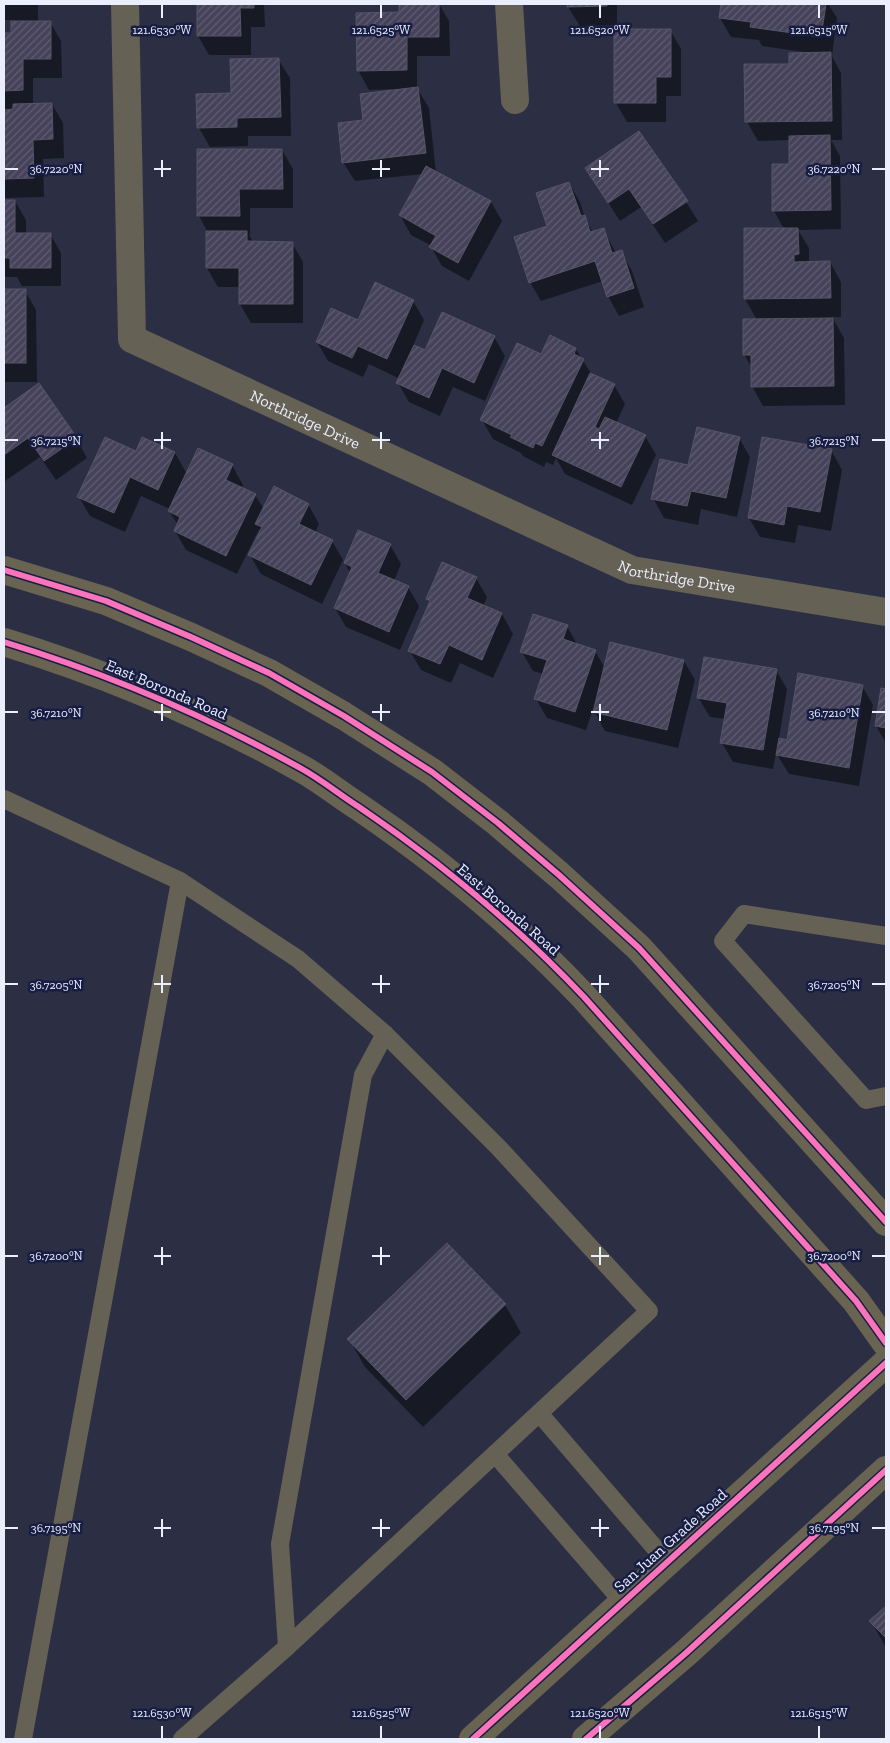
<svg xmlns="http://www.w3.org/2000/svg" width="890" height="1743" viewBox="0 0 890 1743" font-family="'Zilla Slab',serif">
<defs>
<pattern id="building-hatch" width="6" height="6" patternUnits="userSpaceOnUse" patternTransform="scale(1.25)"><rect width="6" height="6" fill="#45425a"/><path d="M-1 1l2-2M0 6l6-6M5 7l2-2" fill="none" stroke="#605e73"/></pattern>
</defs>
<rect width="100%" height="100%" fill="#2c2f44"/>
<!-- shadow -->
<g fill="#0007">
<polygon points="4,4 38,4 38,22 50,22 61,41 62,78 33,78 33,105 52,104 63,123 64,158 43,159 44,197 4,198 4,34 12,34 12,20 4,20"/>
<polygon points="198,4 264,4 265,27 251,27 251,55 209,55 198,36"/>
<polygon points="400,4 439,4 449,21 450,56 417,56 417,88 429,108 436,173 491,202 502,221 469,281 442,266 431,247 432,246 411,235 400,215 423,174 355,181 343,162 365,121 392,91 392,89 369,90 358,70 400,13"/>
<polygon points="568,4 617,4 617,25 580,26 568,7"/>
<polygon points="722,4 828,4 837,18 832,56 841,73 842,140 831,140 840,156 841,229 798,230 809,248 809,263 830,262 841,282 841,317 832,317 844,338 845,405 763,406 752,386 752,368 744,354 757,320 745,299 784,229 774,211 790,165 790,140 758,141 747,122 790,65 811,53 762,46 759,40 731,37 720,18"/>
<polygon points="670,30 681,49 681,96 666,96 666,122 627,122 616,103 615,31"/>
<polygon points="278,59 290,78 291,136 248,136 248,146 210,147 199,128 198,95 232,94"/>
<polygon points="199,150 282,150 293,169 293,208 250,208 250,235 249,235 253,242 292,243 303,262 303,323 251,323 240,304 240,287 218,287 207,268 207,231 199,216"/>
<polygon points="586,168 686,202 698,221 665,243 641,207 620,221"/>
<polygon points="569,183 580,202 585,218 593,233 603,229 616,253 621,252 632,271 644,307 619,316 608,296 603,281 541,301 530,282 548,227"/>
<polygon points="4,201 15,201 26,220 26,234 50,234 61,253 61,286 22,286 17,277 4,277"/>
<polygon points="4,291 25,291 36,310 37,382 4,382"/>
<polygon points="413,301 424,320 413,346 426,351 494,337 505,356 485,401 453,387 440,416 409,402 398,383 400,379 369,364 363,377 328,361 317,342 359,321"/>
<polygon points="575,348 592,375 614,385 625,404 616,423 645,436 656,455 632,505 565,474 556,458 553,465 546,462 544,467 523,456 521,453 493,439 482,420 542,356"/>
<polygon points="39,385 76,438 87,458 56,480 40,457 5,481 4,409"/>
<polygon points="739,438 750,457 737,517 701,509 698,525 664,518 653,498 689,467"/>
<polygon points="831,450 842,470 831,531 798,525 795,543 760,537 749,518"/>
<polygon points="136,452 175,453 187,474 232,465 243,485 242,488 255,495 264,509 308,504 319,524 315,533 332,541 343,560 322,604 261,574 250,555 261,532 259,529 237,574 186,550 175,531 178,525 169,511 170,509 141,496 125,532 90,516 79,497"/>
<polygon points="390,545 401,564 394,581 408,587 419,606 400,650 346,627 335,608 350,573 345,563"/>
<polygon points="476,578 487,597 483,606 502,614 513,634 493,678 460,663 451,683 421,670 410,651 430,604 427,599"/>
<polygon points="567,626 578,646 595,651 605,668 684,661 695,680 678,748 605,731 593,709 586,730 547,718 536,699 543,674 533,671 522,652"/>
<polygon points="776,670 787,689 779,739 788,741 862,686 873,705 859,786 789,774 776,753 773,769 733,762 722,743 725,719 710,717 698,697"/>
<polygon points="882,690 886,690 886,743 876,726"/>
<polygon points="447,1245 505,1305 521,1333 423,1427 365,1367 349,1339"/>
<polygon points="886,1608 886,1648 871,1621"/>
</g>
<!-- building -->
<g fill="url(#building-hatch)" stroke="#565567">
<polygon points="197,4 254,4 254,8 240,8 241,36 197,36"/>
<polygon points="399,4 439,4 439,37 407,37 407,70 357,71 356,13 399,12"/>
<polygon points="567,4 607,4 607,6 567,7"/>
<polygon points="721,4 826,4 821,37 750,27 751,22 719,18"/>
<polygon points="11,21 51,21 51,59 23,59 23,90 4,91 4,33 11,33"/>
<polygon points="614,29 671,29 671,77 656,77 656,103 614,103"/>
<polygon points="831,52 832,121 745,122 744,64 789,64 789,53"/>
<polygon points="279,58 281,117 237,118 237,127 197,128 196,94 231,93 230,59"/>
<polygon points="418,87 426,153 342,163 338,123 363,120 360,94"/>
<polygon points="52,103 53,139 33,140 34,178 4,179 4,110 13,109 13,104"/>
<polygon points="639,131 688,201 653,224 629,189 608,203 585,168"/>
<polygon points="830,135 831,210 772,211 772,164 789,164 789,136"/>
<polygon points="197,149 282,149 283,189 239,189 240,216 197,216"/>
<polygon points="426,166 491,201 458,263 429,247 436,236 399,215"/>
<polygon points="569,182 581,216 585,215 590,232 604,228 612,253 622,250 634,288 607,297 595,261 529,283 514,237 547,226 536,193"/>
<polygon points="4,200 15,200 15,233 51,233 51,268 10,268 10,258 4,258"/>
<polygon points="744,228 798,228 799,254 794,255 794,262 830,261 831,298 744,299"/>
<polygon points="206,231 247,231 247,241 293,242 293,304 239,304 239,268 206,268"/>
<polygon points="375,282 414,300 387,359 358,346 352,358 316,342 331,308 358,320"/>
<rect x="4" y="289" width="22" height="74"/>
<polygon points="442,312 495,336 474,383 442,368 429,398 396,383 414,345 425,350"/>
<polygon points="833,318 834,386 751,387 751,355 743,355 743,319"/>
<polygon points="550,335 576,348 574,354 584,359 542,446 535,443 533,448 510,437 512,435 480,420 517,343 541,354"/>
<polygon points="590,373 615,384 595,427 599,429 605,417 646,435 621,487 552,455"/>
<polygon points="39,383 77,438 44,461 28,438 4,455 4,408"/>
<polygon points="697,427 740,437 726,498 691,491 687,506 651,499 660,459 688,465"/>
<polygon points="105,437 136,451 142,437 175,452 158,490 130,477 114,513 77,497"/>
<polygon points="762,437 832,449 820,512 787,506 784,525 748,518"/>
<polygon points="198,448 233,464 226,480 256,494 226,556 174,531 180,517 168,511"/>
<polygon points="274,486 309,504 299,524 333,540 311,585 248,555 262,527 255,524"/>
<polygon points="358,530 391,544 378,573 409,586 389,632 334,608 352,567 344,563"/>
<polygon points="442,562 477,577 467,598 502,613 482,660 449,645 440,664 408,651 430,601 426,599"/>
<polygon points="533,614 568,625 563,639 596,650 575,712 534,699 547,660 520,652"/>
<polygon points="610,642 684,660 667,730 593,712"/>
<polygon points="704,657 777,669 763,750 720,743 727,703 697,698"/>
<polygon points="798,673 863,685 849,768 776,755 779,738 787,740"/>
<polygon points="881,688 886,689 886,728 875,726"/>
<polygon points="447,1243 506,1304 406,1400 347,1339"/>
<polygon points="886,1606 886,1638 869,1621"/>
</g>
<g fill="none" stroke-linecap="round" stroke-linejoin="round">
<!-- service -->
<g stroke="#666155" stroke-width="18">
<polyline points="4,799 180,881 298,959 385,1034 499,1148 649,1311 287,1647"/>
<polyline points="886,936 744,914 723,941 866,1100 886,1096"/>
<polyline points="539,1413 667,1562"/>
<polyline points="495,1454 623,1602"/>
<polyline points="23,1739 180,881"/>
<polyline points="182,1739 287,1647 280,1544 363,1075 385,1034"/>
</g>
<!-- minor -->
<g stroke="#666155" stroke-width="28">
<path id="s1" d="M 125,4 L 132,339 L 632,570 L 886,612"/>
<polyline points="509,4 515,100"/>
</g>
<!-- secondary -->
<g stroke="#696452" stroke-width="28">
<polyline points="4,570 106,601 191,637 269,673 344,716 432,772 498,823 559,875 639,948 886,1222"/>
<path d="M 4,642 C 108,674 207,716 302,769 C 322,780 340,795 359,807 C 440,862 517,926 584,997 L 856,1301 L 886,1343"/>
<polyline points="473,1739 886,1363"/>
<polyline points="586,1739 686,1653 886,1470"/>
</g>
<defs>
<g id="cycleway">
<polyline points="4,570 106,601 191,637 269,673 344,716 432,772 498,823 559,875 639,948 886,1222"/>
<path d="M 4,642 C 108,674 207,716 302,769 C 322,780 340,795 359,807 C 440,862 517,926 584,997 L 856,1301 L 886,1343"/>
<polyline points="473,1739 886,1363"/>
<polyline points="586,1739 686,1653 886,1470"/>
</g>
</defs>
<!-- cycleway casing -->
<use href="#cycleway" stroke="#181e43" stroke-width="9"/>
<!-- cycleway -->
<use href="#cycleway" stroke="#fb73b8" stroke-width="6"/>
</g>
<!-- ticks -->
<path fill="none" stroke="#eaeefd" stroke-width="2" d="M 162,5 L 162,18M 381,5 L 381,18M 600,5 L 600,18M 819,5 L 819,18M 162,160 L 162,177M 381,160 L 381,177M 600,160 L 600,177M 5,169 L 18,169M 154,169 L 171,169M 372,169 L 390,169M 591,169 L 609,169M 872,169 L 885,169M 162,432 L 162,449M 381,432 L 381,449M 600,432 L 600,449M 5,440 L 18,440M 154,440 L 171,440M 372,440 L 390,440M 591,440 L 609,440M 872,440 L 885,440M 162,704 L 162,721M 381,704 L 381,721M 600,704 L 600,721M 5,712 L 18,712M 154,712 L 171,712M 372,712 L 390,712M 591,712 L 609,712M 872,712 L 885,712M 162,975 L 162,993M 381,975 L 381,993M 600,975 L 600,993M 5,984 L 18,984M 154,984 L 171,984M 372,984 L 390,984M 591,984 L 609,984M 872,984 L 885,984M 162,1247 L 162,1265M 381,1247 L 381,1265M 600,1247 L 600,1265M 5,1256 L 18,1256M 154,1256 L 171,1256M 372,1256 L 390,1256M 591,1256 L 609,1256M 872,1256 L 885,1256M 162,1519 L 162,1537M 381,1519 L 381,1537M 600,1519 L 600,1537M 5,1528 L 18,1528M 154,1528 L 171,1528M 372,1528 L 390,1528M 591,1528 L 609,1528M 872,1528 L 885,1528M 162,1726 L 162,1738M 381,1726 L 381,1738M 600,1726 L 600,1738M 819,1726 L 819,1738"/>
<g text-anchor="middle" stroke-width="5" stroke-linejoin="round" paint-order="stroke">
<!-- street labels -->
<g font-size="16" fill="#eaeefd" stroke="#181e43">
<text dy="6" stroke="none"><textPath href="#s1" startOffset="526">Northridge Drive</textPath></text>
<text dy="6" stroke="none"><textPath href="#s1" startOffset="931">Northridge Drive</textPath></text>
<text transform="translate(167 689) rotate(23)" y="6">East Boronda Road</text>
<text transform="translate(509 909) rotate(41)" y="6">East Boronda Road</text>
<text transform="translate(670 1540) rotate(-42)" y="6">San Juan Grade Road</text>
</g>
</g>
<g font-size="12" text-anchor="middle" fill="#eaeefd" stroke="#181e43" stroke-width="5" stroke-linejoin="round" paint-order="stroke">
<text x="162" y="34">121.6530°W</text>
<text x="381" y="34">121.6525°W</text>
<text x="600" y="34">121.6520°W</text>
<text x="819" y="34">121.6515°W</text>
<text x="56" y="173">36.7220°N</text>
<text x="834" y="173">36.7220°N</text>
<text x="56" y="445">36.7215°N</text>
<text x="834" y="445">36.7215°N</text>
<text x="56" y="717">36.7210°N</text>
<text x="834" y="717">36.7210°N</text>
<text x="56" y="989">36.7205°N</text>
<text x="834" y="989">36.7205°N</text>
<text x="56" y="1260">36.7200°N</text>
<text x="834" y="1260">36.7200°N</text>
<text x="56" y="1532">36.7195°N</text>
<text x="834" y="1532">36.7195°N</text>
<text x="162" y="1717">121.6530°W</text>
<text x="381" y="1717">121.6525°W</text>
<text x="600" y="1717">121.6520°W</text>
<text x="819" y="1717">121.6515°W</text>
</g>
<!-- border -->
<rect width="890" height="1743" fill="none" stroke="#eaeefd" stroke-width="10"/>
</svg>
